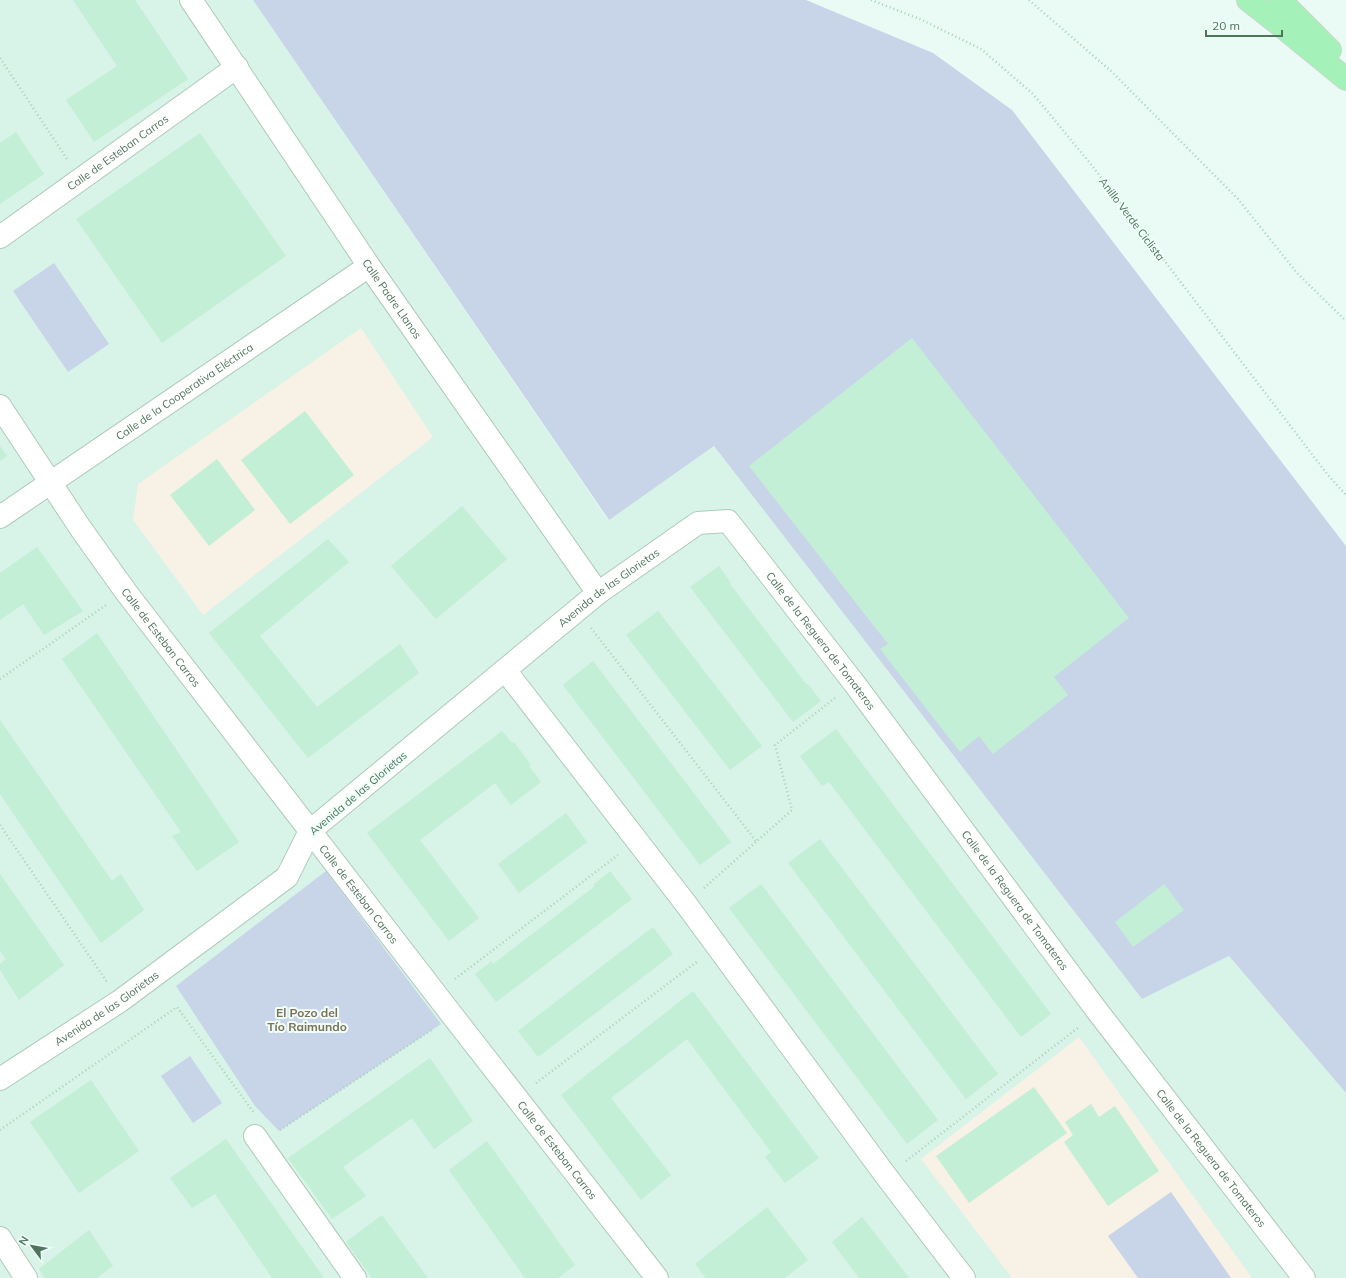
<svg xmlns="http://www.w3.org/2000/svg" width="1346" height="1278" viewBox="0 0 1346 1278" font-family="Mulish,sans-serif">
<rect width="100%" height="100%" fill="#e9fbf4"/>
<!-- residential -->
<polygon fill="#d8f3e7" points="0,0 253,0 608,520 714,446 1142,999 1229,956 1346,1093 1346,1278 0,1278"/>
<!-- education -->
<g fill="#f8f1e6">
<polygon points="361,328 433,437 203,615 133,520 138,484"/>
<polygon points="1079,1037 1252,1278 1012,1278 921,1159"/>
</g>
<!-- green -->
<g fill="#c8d5e9">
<polygon points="253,0 806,0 933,53 1012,110 1346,546 1346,1093 1229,956 1142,999 714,446 609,520"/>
<polygon points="54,263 109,344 68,372 13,291"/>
<polygon points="326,871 441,1024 279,1131 255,1106 176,986"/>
<polygon points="190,1056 222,1103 193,1123 161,1076"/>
<polygon points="1171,1192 1231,1278 1138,1278 1108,1236"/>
</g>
<!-- building -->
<g fill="#c2efd5">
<polygon points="73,0 135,0 188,79 94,142 66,100 117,66"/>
<polygon points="16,132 44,174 0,204 0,143"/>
<polygon points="200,133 286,256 162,343 76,219"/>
<polygon points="912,338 1129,618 1054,677 1068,695 993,754 979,736 960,752 880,649 888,644 749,466"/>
<polygon points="305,411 354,475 290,524 241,460"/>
<polygon points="0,446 7,456 0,461"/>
<polygon points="217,459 255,510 209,546 170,495"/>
<polygon points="462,506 507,559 436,619 391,566"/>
<polygon points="328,539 349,562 260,636 317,707 400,644 419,673 308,758 209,633"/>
<polygon points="37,547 83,611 44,635 23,604 0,620 0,573"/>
<polygon points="719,566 731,583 730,584 807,685 808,684 821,701 793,722 690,587"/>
<polygon points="658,611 762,746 730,770 626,635"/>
<polygon points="97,633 239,842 197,871 172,836 181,832 62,659"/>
<polygon points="593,661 731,842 700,865 563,685"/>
<polygon points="0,720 112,881 121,874 144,910 101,943 0,794"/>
<polygon points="836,729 1051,1014 1021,1037 829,782 822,786 800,756"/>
<polygon points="502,731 512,743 514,742 531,765 529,766 541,782 511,805 495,783 420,840 479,918 449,941 367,833"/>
<polygon points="566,813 587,842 519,893 498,864"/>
<polygon points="820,839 998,1074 966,1099 788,863"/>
<polygon points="610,871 632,899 496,1002 475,974 492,961 493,964 595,886 593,885"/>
<polygon points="0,874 64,965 19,1000 0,970 0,964 6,959 0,951"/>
<polygon points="761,884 938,1120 907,1144 729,908"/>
<polygon points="1164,884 1184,910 1133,947 1115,922"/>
<polygon points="653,927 673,954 538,1057 518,1031"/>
<polygon points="693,991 819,1158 785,1183 765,1157 771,1152 687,1039 611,1098 671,1175 641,1200 561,1095"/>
<polygon points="430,1058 473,1121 434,1149 412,1118 343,1167 366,1196 332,1219 288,1158"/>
<polygon points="91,1080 139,1151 79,1193 30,1122"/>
<polygon points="1034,1087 1067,1133 969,1203 936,1156"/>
<polygon points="1091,1104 1099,1117 1115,1106 1159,1171 1108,1206 1064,1142 1073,1135 1065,1122"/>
<polygon points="226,1139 324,1278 272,1278 215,1194 192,1208 170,1178"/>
<polygon points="487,1141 575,1265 558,1278 525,1278 449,1170"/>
<polygon points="767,1207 808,1260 785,1278 706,1278 695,1264"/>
<polygon points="382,1215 428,1278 372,1278 346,1242"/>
<polygon points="862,1217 884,1245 909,1278 859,1278 832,1242"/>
<polygon points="89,1230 113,1266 97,1278 45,1278 39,1269"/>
</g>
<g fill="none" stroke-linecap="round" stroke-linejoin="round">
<defs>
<g id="minor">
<path id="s1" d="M 191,0 L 369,266 L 598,593"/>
<path id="s2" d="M 0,237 L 237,67"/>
<path id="s3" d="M 0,406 L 81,529 L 126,592 L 452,1015 L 657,1278"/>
<path id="s4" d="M 0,517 L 369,266"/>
<polyline points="505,670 686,904 886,1176 964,1278"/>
<path id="s5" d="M 0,1079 L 120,1001 L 287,877 L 310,831 L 598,593 L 698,523 L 728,521 L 854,683 L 1098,1012 L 1304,1278"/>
<polyline points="255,1136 355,1278"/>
<polyline points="0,1238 26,1278"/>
</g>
<g id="highway">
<polyline points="1248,0 1280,25 1346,79"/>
<polyline points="1280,0 1330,50"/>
</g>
</defs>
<!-- minor casing -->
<use href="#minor" stroke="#adcaba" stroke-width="24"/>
<!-- highway casing -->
<use href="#highway" stroke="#cdd8d1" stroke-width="24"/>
<!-- path -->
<g stroke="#a5d4b8" stroke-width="2.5" stroke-dasharray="1 3" stroke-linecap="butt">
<polyline points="871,0 920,19 981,49 1033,94 1090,163 1327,474 1346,495"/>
<polyline points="1029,0 1112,72 1238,199 1297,273 1346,321"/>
<polyline points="0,58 67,159"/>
<polyline points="591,628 756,841"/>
<polyline points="0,679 106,605"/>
<polyline points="0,825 107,982"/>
<polyline points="704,888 792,810 775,745 835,698"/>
<polyline points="455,979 618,855"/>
<polyline points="536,1083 698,961"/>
<polyline points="0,1130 177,1007 254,1113"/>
<polyline points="280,1130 433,1029"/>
<polyline points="906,1161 1079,1027"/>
</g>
<!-- minor -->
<use href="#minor" stroke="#fff" stroke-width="22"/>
<!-- highway -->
<use href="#highway" stroke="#a4f1b9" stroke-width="22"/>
</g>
<g text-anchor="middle" stroke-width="4" stroke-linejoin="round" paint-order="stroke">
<!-- street labels -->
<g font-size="11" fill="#4e745c" stroke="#effef8">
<text dy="4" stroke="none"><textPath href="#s2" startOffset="145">Calle de Esteban Carros</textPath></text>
<text transform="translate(1132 219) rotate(53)" y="4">Anillo Verde Ciclista</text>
<text dy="4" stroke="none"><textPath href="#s1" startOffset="360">Calle Padre Llanos</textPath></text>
<text dy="4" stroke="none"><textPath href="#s4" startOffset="223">Calle de la Cooperativa Eléctrica</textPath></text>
<text dy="4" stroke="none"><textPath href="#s5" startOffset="788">Avenida de las Glorietas</textPath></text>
<text dy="4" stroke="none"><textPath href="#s3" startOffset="282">Calle de Esteban Carros</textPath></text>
<text dy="4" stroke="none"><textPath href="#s5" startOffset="1080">Calle de la Reguera de Tomateros</textPath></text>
<text transform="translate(358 793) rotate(-40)" y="4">Avenida de las Glorietas</text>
<text dy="4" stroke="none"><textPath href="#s3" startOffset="606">Calle de Esteban Carros</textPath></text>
<text dy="4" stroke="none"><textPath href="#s5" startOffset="1404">Calle de la Reguera de Tomateros</textPath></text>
<text dy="4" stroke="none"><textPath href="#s5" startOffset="128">Avenida de las Glorietas</textPath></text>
<text dy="4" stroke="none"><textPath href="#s3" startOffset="930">Calle de Esteban Carros</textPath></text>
<text dy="4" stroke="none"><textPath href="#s5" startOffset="1728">Calle de la Reguera de Tomateros</textPath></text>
</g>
<!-- neighbourhood labels -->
<g font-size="12" font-weight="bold" fill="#7c7058" stroke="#effef8">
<text x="307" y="1017">El Pozo del<tspan x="307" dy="14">Tío Raimundo</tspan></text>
</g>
</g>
<!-- north arrow -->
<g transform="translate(32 1246) rotate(302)" stroke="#effef8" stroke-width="3" paint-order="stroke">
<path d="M0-3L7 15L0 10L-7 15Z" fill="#4e745c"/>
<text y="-6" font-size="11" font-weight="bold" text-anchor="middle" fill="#4e745c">N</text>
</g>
<!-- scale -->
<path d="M1206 30v6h76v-6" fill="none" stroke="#4e745c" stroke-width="2"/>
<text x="1212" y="30" font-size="12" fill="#4e745c" stroke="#effef8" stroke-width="3" paint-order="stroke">20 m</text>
</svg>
